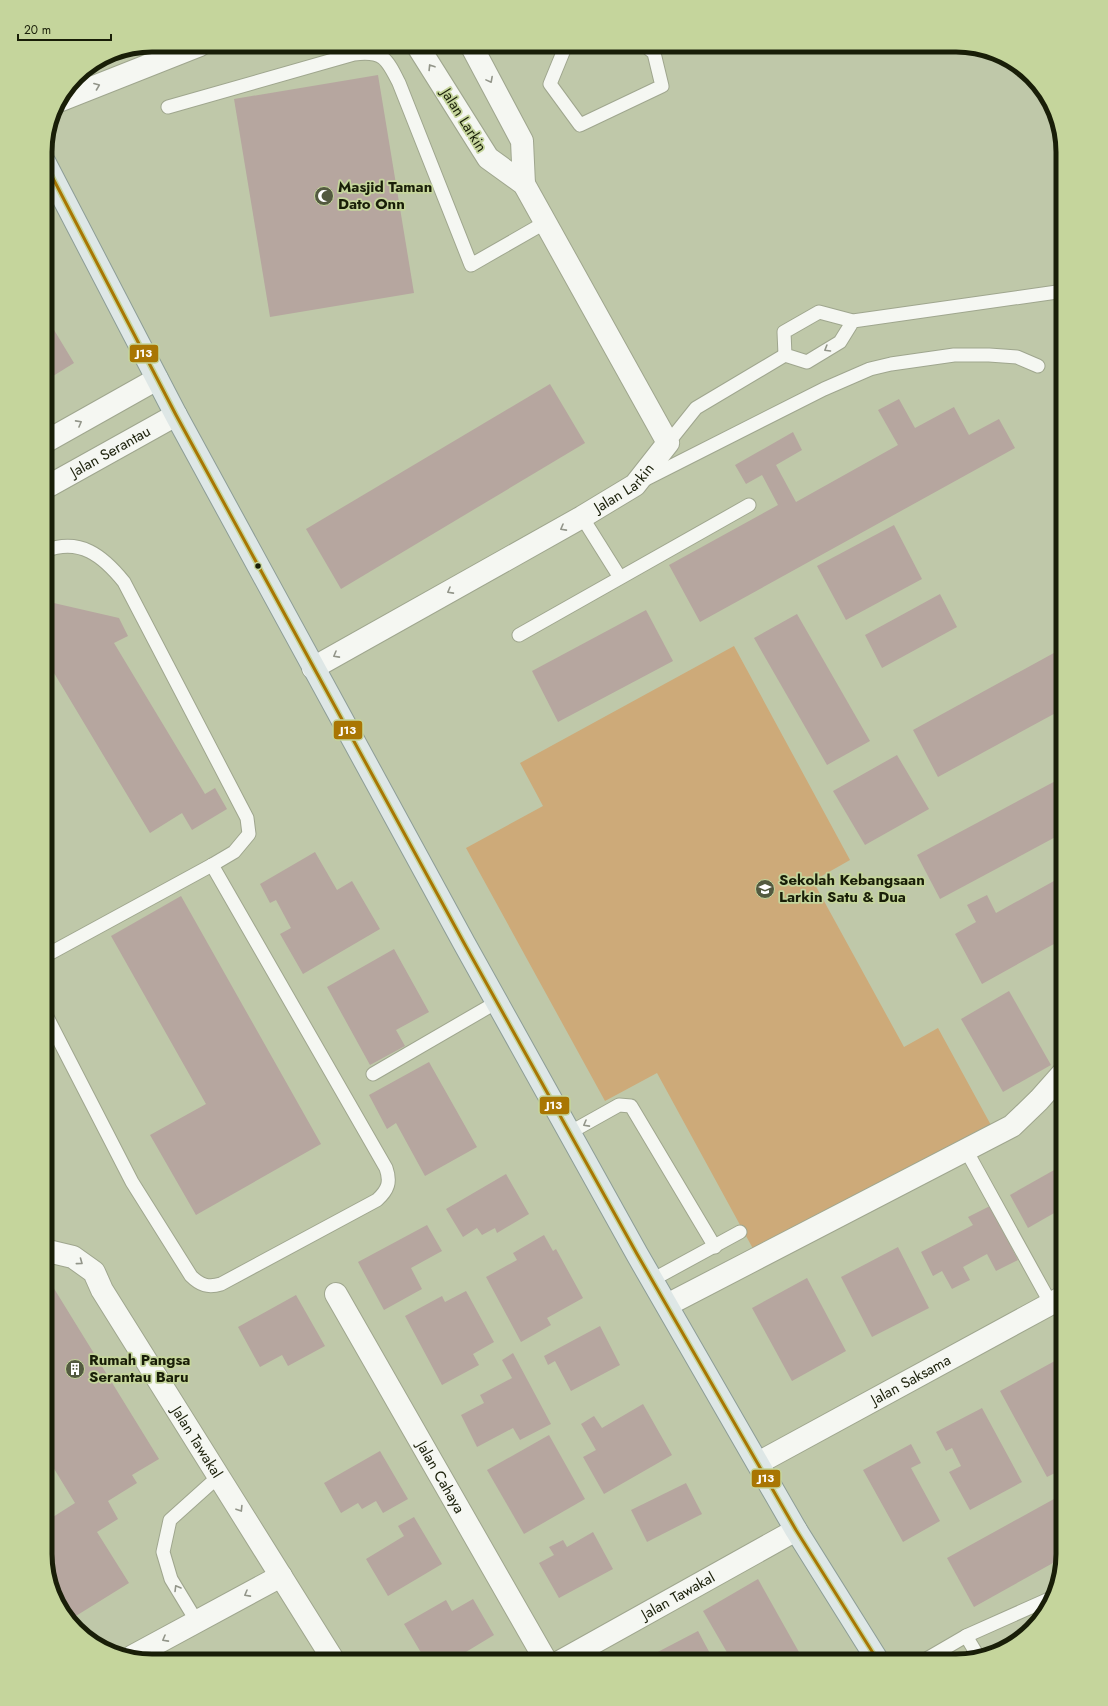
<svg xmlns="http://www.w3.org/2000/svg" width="1108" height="1706" viewBox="0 0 1108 1706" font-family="Jost,sans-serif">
<rect width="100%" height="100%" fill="#bfc8a9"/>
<!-- green -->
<polygon fill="#cdaa79" points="734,646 850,860 813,881 904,1047 938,1028 992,1127 757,1256 657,1073 605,1101 466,848 543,806 520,763"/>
<!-- building -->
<g fill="#b6a69f">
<polygon points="378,75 414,293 270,317 234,99"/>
<polygon points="45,315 74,363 45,381"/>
<polygon points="550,384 585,443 341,589 306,529"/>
<polygon points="899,399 915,428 954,407 969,435 999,419 1015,448 700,622 669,565 778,505 762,475 746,484 735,465 793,432 802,450 776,465 796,502 898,445 878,410"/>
<polygon points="894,525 922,579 846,620 817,566"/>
<polygon points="940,594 957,627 882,668 865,635"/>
<polygon points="45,601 119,618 128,636 114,643 205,794 215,788 227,809 192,830 182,813 150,833 48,663 45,665"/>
<polygon points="646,610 673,661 558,722 532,671"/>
<polygon points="797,614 870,741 827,765 754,638"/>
<polygon points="1063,648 1063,709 938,777 913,730"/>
<polygon points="897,755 929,809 865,845 833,791"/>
<polygon points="1063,777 1063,833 940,899 917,855"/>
<polygon points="315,852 337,890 352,881 380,929 303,974 280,934 291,928 276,900 270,903 260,884"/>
<polygon points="1063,876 1063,939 982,984 955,934 976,922 967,905 987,895 996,913"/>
<polygon points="181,896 321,1144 196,1215 150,1135 206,1104 111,936"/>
<polygon points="394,949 429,1012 396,1030 405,1046 370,1065 327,987"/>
<polygon points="1009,991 1051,1065 1003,1092 961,1019"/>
<polygon points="429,1062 477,1147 425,1176 396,1123 387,1129 369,1095"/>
<polygon points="1063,1165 1063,1208 1028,1228 1010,1195"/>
<polygon points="506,1174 529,1214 497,1233 495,1228 482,1235 477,1228 463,1237 446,1209"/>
<polygon points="990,1206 1018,1260 996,1271 987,1254 963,1267 970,1280 952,1289 942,1271 933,1276 921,1252 973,1225 968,1217"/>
<polygon points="427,1225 442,1251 411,1268 422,1289 384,1310 358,1262"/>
<polygon points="544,1235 553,1251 556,1249 583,1298 547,1318 551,1325 521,1342 486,1277 517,1260 513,1253"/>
<polygon points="898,1247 929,1308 872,1337 841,1277"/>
<polygon points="807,1278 846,1351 792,1381 752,1308"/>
<polygon points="50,1282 159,1459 132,1475 137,1483 108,1501 118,1519 97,1532 129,1583 71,1619 56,1601 45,1554 45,1522 75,1503 45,1454 45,1285"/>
<polygon points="466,1291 494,1342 473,1354 479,1365 442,1385 405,1316 442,1296 445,1302"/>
<polygon points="296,1295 325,1346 288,1366 282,1355 260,1367 238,1327"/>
<polygon points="600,1326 620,1365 571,1391 555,1361 548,1365 544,1356"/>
<polygon points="513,1353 551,1424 520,1440 513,1428 477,1447 461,1415 484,1403 480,1395 512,1378 502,1360"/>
<polygon points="1062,1357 1063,1455 1056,1459 1061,1470 1047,1477 1000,1391"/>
<polygon points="643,1404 672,1455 604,1494 583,1457 596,1450 581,1424 594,1416 602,1428"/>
<polygon points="982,1408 1022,1482 970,1510 949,1472 961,1466 952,1448 946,1451 936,1432"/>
<polygon points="549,1435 585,1499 524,1534 487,1470"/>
<polygon points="911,1444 921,1463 911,1468 940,1521 903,1542 863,1470"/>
<polygon points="380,1451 408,1499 383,1513 376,1501 362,1509 358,1503 341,1513 324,1483"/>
<polygon points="686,1483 702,1514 647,1542 631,1510"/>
<polygon points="1063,1494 1062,1558 974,1607 947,1558"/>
<polygon points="414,1517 442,1564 388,1596 366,1559 404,1536 398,1526"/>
<polygon points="593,1532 613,1569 559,1598 539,1563 554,1555 549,1547 563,1540 567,1547"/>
<polygon points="758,1579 804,1661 732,1661 703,1611"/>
<polygon points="473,1599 494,1635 451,1661 426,1661 404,1624 446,1600 452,1611"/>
<polygon points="698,1631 714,1661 652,1661 650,1656"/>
</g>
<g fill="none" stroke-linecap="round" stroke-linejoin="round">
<defs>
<g id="service">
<polyline points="566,45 550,84 580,125 662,86 654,53 644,45"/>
<path d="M 168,107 L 354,54 C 383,50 387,59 399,83 L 471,265 L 546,222"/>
<polyline points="853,321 840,342 807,362 785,355 784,332 819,312 853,321 1057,292 1063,289"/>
<polyline points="668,443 696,408 785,355"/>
<polyline points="642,481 824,389 870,369 891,364 954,355 989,355 1017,357 1038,366"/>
<polyline points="582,517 619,576"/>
<polyline points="519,635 749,505"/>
<path d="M 45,956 L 212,865 L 234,852 L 249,834 L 247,818 L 124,582 C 103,556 80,537 45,551"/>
<path d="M 45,1013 L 132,1182 L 191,1276 C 200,1285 208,1288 221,1284 L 377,1200 C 388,1190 391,1182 386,1168 L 212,865"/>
<polyline points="373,1074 497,1002"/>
<polyline points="569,1133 619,1105 631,1106 715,1247"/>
<polyline points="966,1150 1051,1304"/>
<polyline points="652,1280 740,1232"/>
<polyline points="197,1622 171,1579 163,1552 170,1520 219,1476"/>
<polyline points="966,1636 978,1656"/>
<polyline points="923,1661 966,1636 1049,1599"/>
</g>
<g id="minor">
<polyline points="45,442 157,379"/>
<path id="s1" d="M 45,488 L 176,415"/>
<path id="s2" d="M 45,1257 L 52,1252 L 73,1257 L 94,1272 L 102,1290 L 334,1661"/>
<path id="s3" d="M 336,1294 L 546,1661"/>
<polyline points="667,1305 1012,1126 1039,1100 1063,1073"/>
<path id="s4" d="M 758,1463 L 1063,1297"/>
<polyline points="133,1656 281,1576"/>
<path id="s5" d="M 561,1661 L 796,1530"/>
</g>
<g id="tertiary">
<polyline points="471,45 522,141 524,184"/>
<polyline points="61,100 200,45"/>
<path id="s6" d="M 313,668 L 582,517 L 635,485 L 668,443 L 524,184 L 488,158 L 417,45"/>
</g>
<polyline id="primary" points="45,163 176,415 464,943 637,1254 796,1530 878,1661"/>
</defs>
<!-- service casing -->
<use href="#service" stroke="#9fa68e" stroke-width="15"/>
<!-- minor casing -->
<use href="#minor" stroke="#9fa68e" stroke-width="24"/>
<!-- tertiary casing -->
<use href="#tertiary" stroke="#9fa68e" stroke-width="24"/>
<!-- primary casing -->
<use href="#primary" stroke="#8d9d96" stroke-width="24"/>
<!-- service -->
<use href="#service" stroke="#f5f7f2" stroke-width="13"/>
<!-- minor -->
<use href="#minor" stroke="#f5f7f2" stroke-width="22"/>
<!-- tertiary -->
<use href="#tertiary" stroke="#f5f7f2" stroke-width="22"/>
<!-- primary -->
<use href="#primary" stroke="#dee7e6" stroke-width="22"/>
<defs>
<polyline id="bus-1" points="45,163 176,415 464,943 637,1254 796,1530 878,1661"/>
</defs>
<!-- bus-1 casing -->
<use href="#bus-1" stroke="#c5d59c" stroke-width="6"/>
<!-- bus-1 -->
<use href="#bus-1" stroke="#a97603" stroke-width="3"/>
</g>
<!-- one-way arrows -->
<defs><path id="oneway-chevron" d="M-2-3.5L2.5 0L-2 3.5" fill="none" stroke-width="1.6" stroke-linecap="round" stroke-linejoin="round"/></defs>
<g stroke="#929589">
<use href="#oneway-chevron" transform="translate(431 67) rotate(-122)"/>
<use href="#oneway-chevron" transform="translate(490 80) rotate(62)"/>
<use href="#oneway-chevron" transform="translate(97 86) rotate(-21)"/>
<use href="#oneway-chevron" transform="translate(827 349) rotate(149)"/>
<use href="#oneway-chevron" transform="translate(79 423) rotate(-29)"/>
<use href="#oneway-chevron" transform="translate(563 528) rotate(151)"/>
<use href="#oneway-chevron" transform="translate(450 591) rotate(151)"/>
<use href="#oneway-chevron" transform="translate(336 655) rotate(151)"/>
<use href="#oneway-chevron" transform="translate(586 1124) rotate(151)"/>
<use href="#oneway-chevron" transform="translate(80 1262) rotate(36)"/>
<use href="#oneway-chevron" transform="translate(240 1509) rotate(58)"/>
<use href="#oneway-chevron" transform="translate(177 1588) rotate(-121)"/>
<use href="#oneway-chevron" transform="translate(247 1594) rotate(151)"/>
<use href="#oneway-chevron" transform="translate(165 1639) rotate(151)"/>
</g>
<!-- icons -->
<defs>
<symbol id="mosque-disc" viewBox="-11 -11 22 22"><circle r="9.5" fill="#535a40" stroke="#c5d59c"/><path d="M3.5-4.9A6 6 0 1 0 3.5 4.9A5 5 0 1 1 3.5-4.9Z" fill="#fff"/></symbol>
<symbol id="school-disc" viewBox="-11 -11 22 22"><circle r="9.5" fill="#535a40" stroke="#c5d59c"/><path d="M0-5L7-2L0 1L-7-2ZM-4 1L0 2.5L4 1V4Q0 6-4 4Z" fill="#fff"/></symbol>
<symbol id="building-disc" viewBox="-11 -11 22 22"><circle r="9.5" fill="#535a40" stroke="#c5d59c"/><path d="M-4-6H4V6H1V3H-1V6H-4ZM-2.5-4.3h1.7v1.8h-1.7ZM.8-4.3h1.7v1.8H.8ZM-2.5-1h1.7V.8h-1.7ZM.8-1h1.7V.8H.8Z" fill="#fff"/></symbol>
</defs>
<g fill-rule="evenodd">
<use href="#mosque-disc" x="313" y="185" width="22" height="22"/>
<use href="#school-disc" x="754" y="878" width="22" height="22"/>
<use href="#building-disc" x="64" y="1358" width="22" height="22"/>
</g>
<!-- markers -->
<circle fill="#191e08" stroke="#c5d59c" stroke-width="1.5" cx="258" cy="566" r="3.5"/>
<g text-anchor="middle" stroke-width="3.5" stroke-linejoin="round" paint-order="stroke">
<!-- street labels -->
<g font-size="15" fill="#191e08" stroke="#c5d59c">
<text transform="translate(464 120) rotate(58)" y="5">Jalan Larkin</text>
<text dy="5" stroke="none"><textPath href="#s1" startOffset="75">Jalan Serantau</textPath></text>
<text dy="5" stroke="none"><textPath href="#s6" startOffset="360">Jalan Larkin</textPath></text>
<text dy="5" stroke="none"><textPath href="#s4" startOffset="174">Jalan Saksama</textPath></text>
<text dy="5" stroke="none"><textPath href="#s2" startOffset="255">Jalan Tawakal</textPath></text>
<text dy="5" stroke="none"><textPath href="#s3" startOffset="211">Jalan Cahaya</textPath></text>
<text dy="5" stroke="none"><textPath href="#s5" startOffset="134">Jalan Tawakal</textPath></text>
</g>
<!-- poi labels -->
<g font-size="15" font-weight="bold" fill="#191e08" stroke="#c5d59c" text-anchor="start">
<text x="338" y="192">Masjid Taman<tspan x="338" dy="17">Dato Onn</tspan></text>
<text x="779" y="885">Sekolah Kebangsaan<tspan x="779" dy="17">Larkin Satu &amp; Dua</tspan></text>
<text x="89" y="1365">Rumah Pangsa<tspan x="89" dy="17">Serantau Baru</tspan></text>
</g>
</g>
<!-- crop -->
<path d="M0 0H1108V1706H0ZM152 52H956A100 100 0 0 1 1056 152V1554A100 100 0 0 1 956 1654H152A100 100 0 0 1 52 1554V152A100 100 0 0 1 152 52Z" fill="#c5d59c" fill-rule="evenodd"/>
<path fill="none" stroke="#191e08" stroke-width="5" d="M152 52H956A100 100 0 0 1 1056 152V1554A100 100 0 0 1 956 1654H152A100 100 0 0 1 52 1554V152A100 100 0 0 1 152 52Z"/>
<g stroke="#c5d59c" stroke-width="1.5">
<rect x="129" y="344" width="30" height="19" rx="4" fill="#a97603"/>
<rect x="333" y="720" width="30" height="20" rx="4" fill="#a97603"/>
<rect x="539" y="1096" width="31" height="19" rx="4" fill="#a97603"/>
<rect x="751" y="1469" width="30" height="19" rx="4" fill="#a97603"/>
</g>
<g font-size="11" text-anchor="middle" font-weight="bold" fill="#fff">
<text x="144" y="357">J13</text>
<text x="348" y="734">J13</text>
<text x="554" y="1109">J13</text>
<text x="766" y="1482">J13</text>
</g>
<!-- scale -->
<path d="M18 34v6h93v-6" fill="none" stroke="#191e08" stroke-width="2"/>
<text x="24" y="34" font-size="12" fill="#191e08" stroke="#c5d59c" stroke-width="3" paint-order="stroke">20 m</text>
</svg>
